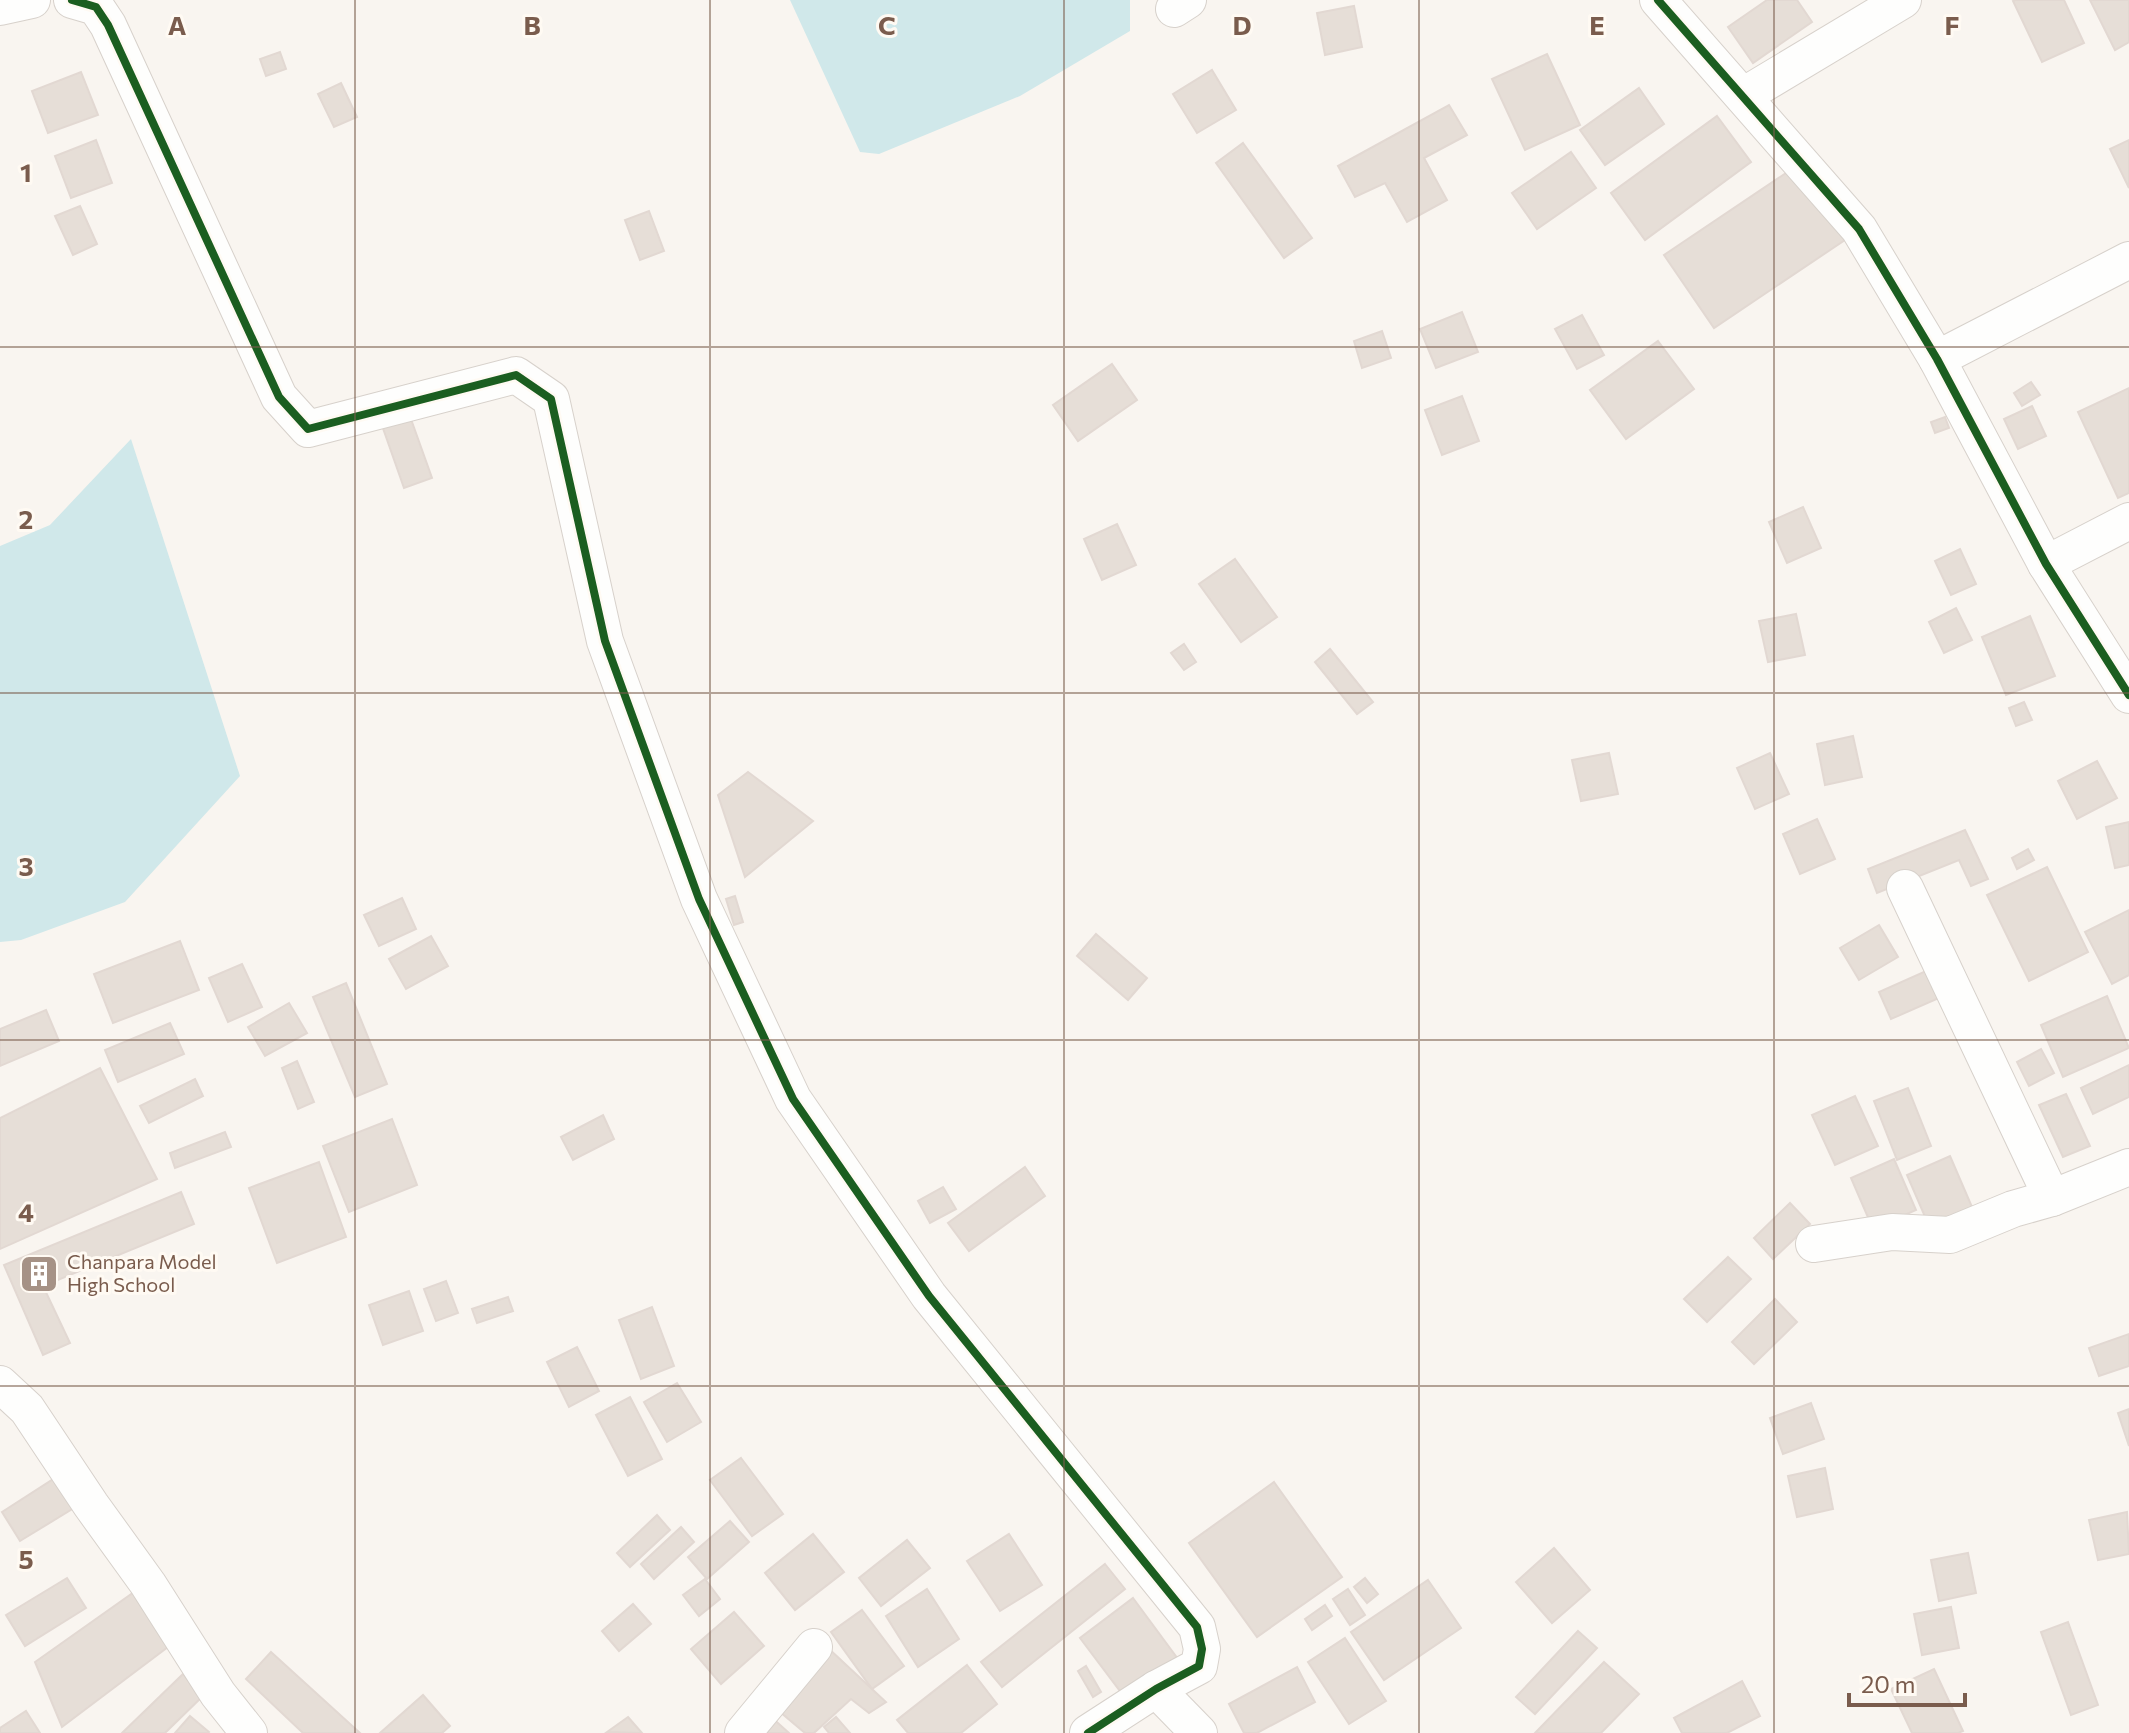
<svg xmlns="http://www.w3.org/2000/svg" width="2129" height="1733" viewBox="0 0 2129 1733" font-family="Commissioner,sans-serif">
<rect width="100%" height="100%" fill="#f9f5f0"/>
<!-- water -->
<g fill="#d0e8ea">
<polygon points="790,0 1130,0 1130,31 1020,96 879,154 860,152"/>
<polygon points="131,439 240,776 125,902 21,940 0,942 0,546 50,525"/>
</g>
<!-- building -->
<g fill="#e6ded7" stroke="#e2d8d2" stroke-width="2">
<polygon points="1767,0 1797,0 1812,22 1753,63 1728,27"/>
<polygon points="2015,0 2064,0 2084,43 2042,62 2013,1"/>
<polygon points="2090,0 2129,0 2129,42 2115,50"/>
<polygon points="1354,6 1362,47 1325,55 1317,13"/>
<polygon points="280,52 286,69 266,76 260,59"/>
<polygon points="1547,54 1580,125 1525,150 1492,79"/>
<polygon points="1212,70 1236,110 1197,133 1173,94"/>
<polygon points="81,72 98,115 48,133 32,91"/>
<polygon points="341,83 357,117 334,127 318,94"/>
<polygon points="1639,88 1664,124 1605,165 1580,130"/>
<polygon points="1449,105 1467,135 1424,158 1447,200 1407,222 1385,183 1355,197 1338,166"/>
<polygon points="1717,116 1751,162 1645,240 1611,193"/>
<polygon points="96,140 112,183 71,198 55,156"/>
<polygon points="2129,140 2129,188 2110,149"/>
<polygon points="1243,143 1312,238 1284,258 1216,163"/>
<polygon points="1571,152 1596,188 1537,229 1512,193"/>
<polygon points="1795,167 1845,240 1714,328 1664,255"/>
<polygon points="80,206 97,244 73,255 55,216"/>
<polygon points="649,211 664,251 640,260 625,220"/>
<polygon points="1462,312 1478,352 1436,368 1420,329"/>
<polygon points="1582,315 1604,355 1577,369 1555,329"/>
<polygon points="1382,331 1391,358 1362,368 1354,341"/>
<polygon points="1658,341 1694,389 1626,439 1590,390"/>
<polygon points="1112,364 1137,400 1078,441 1053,405"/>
<polygon points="2031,382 2040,395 2022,406 2014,393"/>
<polygon points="2129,388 2129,493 2118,498 2078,412"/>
<polygon points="1462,396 1479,441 1442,455 1425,410"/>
<polygon points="2032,406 2046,436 2018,449 2004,419"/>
<polygon points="407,408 432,478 404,488 379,417"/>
<polygon points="1945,417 1949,428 1935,433 1931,422"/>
<polygon points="1803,507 1821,548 1787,563 1769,522"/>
<polygon points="1117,524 1136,565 1102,580 1084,539"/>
<polygon points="1960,549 1976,584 1951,595 1935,561"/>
<polygon points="1235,559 1277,617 1241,642 1199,584"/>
<polygon points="1956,608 1972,640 1944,653 1929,622"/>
<polygon points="1796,614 1805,655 1768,662 1759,621"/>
<polygon points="2030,616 2055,676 2006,695 1982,637"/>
<polygon points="1184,644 1196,662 1184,670 1171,653"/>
<polygon points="1330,649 1373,702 1357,714 1315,662"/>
<polygon points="2024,702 2032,720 2016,726 2009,708"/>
<polygon points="1853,736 1862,777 1825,785 1817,744"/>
<polygon points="1609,753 1618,794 1581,801 1572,760"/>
<polygon points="1770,753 1789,794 1755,809 1737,768"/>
<polygon points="2097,761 2117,798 2077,819 2058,781"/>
<polygon points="748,772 813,821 745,877 718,795"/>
<polygon points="1817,819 1835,859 1800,874 1783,834"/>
<polygon points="2129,822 2129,865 2115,868 2106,827"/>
<polygon points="1965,830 1988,879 1971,886 1959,860 1877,893 1868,869"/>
<polygon points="2028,849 2034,860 2017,869 2012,858"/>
<polygon points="2047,867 2088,952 2029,981 1987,895"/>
<polygon points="735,896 743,922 734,925 726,899"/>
<polygon points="402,898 416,929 379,946 364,915"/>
<polygon points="2129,910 2129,975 2112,984 2085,932"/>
<polygon points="1879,925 1898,957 1859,980 1840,948"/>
<polygon points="1096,934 1147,978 1128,1000 1077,956"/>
<polygon points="431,936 448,966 406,989 389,959"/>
<polygon points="180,941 199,990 113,1023 94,974"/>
<polygon points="242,964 262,1007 228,1022 209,978"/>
<polygon points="1935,967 1948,994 1891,1019 1879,992"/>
<polygon points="346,983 387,1084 355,1097 313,997"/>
<polygon points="2107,996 2129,1048 2063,1077 2041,1025"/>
<polygon points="289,1003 307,1033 265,1056 248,1027"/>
<polygon points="46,1010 59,1041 0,1066 0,1029"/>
<polygon points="170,1023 184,1054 118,1082 105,1050"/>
<polygon points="2041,1049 2054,1073 2029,1086 2017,1062"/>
<polygon points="297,1061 314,1102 298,1109 282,1068"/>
<polygon points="2129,1065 2129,1097 2093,1114 2081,1088"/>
<polygon points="100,1068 157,1179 0,1249 0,1118"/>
<polygon points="195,1079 203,1096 149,1123 140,1106"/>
<polygon points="1908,1088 1931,1146 1897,1160 1874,1101"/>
<polygon points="2066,1094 2090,1146 2063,1157 2039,1105"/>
<polygon points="1855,1096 1878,1146 1835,1165 1812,1115"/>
<polygon points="603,1115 614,1139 573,1160 561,1137"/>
<polygon points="392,1119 417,1185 349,1212 323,1146"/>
<polygon points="225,1132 231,1147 175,1168 170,1153"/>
<polygon points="1950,1156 1972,1207 1929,1226 1907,1175"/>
<polygon points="1894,1159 1916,1210 1873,1229 1851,1178"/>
<polygon points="319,1162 346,1237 277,1263 249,1188"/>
<polygon points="1025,1167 1045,1196 969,1251 948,1223"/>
<polygon points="943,1187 956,1209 930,1223 918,1201"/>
<polygon points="181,1192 194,1224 43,1286 70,1343 43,1355 4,1265"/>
<polygon points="1790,1203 1810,1224 1773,1259 1754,1238"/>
<polygon points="1728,1257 1751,1279 1707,1322 1684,1299"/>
<polygon points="446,1281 458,1313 436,1321 424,1289"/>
<polygon points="409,1291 423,1331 383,1345 369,1305"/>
<polygon points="508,1297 513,1311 477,1323 472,1309"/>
<polygon points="1775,1299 1797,1322 1754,1364 1732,1342"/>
<polygon points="652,1307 674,1366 641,1379 619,1320"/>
<polygon points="2129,1334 2129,1366 2099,1376 2089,1348"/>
<polygon points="577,1347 599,1391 569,1407 547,1362"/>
<polygon points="677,1383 701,1422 667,1442 644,1402"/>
<polygon points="630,1397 662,1459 628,1476 596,1415"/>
<polygon points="1811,1403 1824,1439 1783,1454 1770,1418"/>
<polygon points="2129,1409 2129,1446 2118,1413"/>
<polygon points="741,1458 783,1514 752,1536 710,1480"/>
<polygon points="1825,1468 1833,1509 1797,1517 1788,1476"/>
<polygon points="55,1478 74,1508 20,1541 2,1512"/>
<polygon points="1274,1482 1342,1577 1257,1637 1189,1543"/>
<polygon points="2127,1512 2129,1554 2098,1560 2089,1520"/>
<polygon points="657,1515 670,1530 630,1567 617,1553"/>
<polygon points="730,1521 749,1542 707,1579 688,1557"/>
<polygon points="681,1527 694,1542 654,1579 641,1564"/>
<polygon points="813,1534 844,1572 795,1610 765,1573"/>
<polygon points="1009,1534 1042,1585 1000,1611 967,1561"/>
<polygon points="907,1540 930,1568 881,1606 859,1578"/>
<polygon points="1554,1548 1590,1590 1552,1623 1516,1582"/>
<polygon points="1968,1553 1976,1593 1939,1601 1931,1560"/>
<polygon points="1105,1564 1125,1589 1002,1687 981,1662"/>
<polygon points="67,1578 86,1608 25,1646 6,1615"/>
<polygon points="1365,1578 1378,1594 1367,1603 1354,1587"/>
<polygon points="705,1579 720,1599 699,1616 683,1595"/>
<polygon points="1428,1580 1461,1628 1384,1680 1351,1632"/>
<polygon points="144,1585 172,1644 62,1727 35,1662"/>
<polygon points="927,1589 959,1639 918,1667 886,1616"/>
<polygon points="1348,1589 1365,1615 1350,1625 1333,1599"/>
<polygon points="1133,1598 1178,1659 1126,1699 1080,1638"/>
<polygon points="633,1604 651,1624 619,1651 602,1631"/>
<polygon points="1325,1605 1332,1616 1312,1630 1305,1619"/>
<polygon points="1951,1607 1959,1648 1922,1655 1914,1614"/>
<polygon points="862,1610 904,1666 872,1689 831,1632"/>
<polygon points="734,1612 764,1646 721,1684 691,1649"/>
<polygon points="2068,1622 2098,1705 2071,1715 2041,1632"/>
<polygon points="1578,1631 1597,1648 1535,1714 1516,1697"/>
<polygon points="1345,1638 1386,1701 1349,1724 1308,1662"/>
<polygon points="827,1647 886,1702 869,1713 851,1699 814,1733 805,1733 774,1707"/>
<polygon points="271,1652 360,1733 303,1733 246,1679"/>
<polygon points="1604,1662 1639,1694 1601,1733 1535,1733"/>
<polygon points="967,1665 997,1704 961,1733 908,1733 897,1720"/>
<polygon points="1086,1666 1101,1692 1093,1697 1078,1671"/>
<polygon points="1297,1667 1315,1702 1257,1733 1244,1733 1229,1704"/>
<polygon points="1934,1669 1963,1731 1958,1733 1912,1733 1891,1689"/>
<polygon points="183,1674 203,1696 165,1733 122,1733"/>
<polygon points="1742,1681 1760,1716 1727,1733 1682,1733 1674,1718"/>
<polygon points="423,1695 450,1726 442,1733 380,1733"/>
<polygon points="26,1711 40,1733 0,1733 0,1728"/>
<polygon points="769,1715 789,1733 753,1733"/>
<polygon points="190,1716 209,1732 208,1733 175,1733"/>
<polygon points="628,1717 642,1733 607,1732"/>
<polygon points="836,1717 850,1733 829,1733 824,1727"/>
</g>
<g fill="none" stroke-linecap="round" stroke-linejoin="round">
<defs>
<g id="street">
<polyline points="72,0 96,7 108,25 279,397 308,429 516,375 551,399 605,641 699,899 793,1099 929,1296 1197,1627 1202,1649 1199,1666 1156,1689 1088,1733"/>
<polyline points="1658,0 1859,229 1937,359 2046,564 2129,695"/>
<polyline points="0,7 32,0"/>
<polyline points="1174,9 1188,0"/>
<polyline points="1743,96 1903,0"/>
<polyline points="1937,359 2129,260"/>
<polyline points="2046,564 2129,521"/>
<polyline points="1905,888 2052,1198"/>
<polyline points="1814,1244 1892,1232 1950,1235 2013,1209 2052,1198 2129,1167"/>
<polyline points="0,1384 27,1409 91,1505 148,1584 218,1694 249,1733"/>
<polyline points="1156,1689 1199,1733"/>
<polyline points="743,1733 814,1647"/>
</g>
</defs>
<!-- street casing -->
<use href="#street" stroke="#d7d1cb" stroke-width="38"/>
<!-- street -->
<use href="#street" stroke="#fefefd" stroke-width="36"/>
<defs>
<g id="cycleway">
<polyline points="72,0 96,7 108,25 279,397 308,429 516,375 551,399 605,641 699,899 793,1099 929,1296 1197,1627 1202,1649 1199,1666 1156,1689 1088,1733"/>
<polyline points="1658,0 1859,229 1937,359 2046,564 2129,695"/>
</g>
</defs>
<!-- cycleway casing -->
<use href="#cycleway" stroke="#fffaf3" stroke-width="13"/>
<!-- cycleway -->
<use href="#cycleway" stroke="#1b5e20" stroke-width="8"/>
</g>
<!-- grid -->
<path fill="none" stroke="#7a5c4d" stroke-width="2" stroke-opacity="0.55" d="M 355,0 L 355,1733M 710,0 L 710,1733M 1064,0 L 1064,1733M 1419,0 L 1419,1733M 1774,0 L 1774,1733M 0,347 L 2129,347M 0,693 L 2129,693M 0,1040 L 2129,1040M 0,1386 L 2129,1386"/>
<!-- icons -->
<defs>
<symbol id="building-square" viewBox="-11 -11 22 22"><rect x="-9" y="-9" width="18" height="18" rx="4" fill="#a69286" stroke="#fffaf3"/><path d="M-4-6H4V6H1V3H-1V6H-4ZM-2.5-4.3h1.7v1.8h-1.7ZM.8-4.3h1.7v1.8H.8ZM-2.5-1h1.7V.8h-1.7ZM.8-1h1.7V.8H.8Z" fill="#fff"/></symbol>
</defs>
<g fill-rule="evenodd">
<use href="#building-square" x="17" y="1252" width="44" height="44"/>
</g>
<g text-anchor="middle" stroke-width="6" stroke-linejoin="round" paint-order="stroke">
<!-- poi labels -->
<g font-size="20" fill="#7a5c4d" stroke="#fffaf3" text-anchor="start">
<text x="67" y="1269">Chanpara Model<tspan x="67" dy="23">High School</tspan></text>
</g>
</g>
<g font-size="26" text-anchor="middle" font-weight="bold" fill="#7a5c4d" stroke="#fffaf3" stroke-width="6" stroke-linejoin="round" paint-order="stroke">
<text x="177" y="35">A</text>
<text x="532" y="35">B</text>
<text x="887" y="35">C</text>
<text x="1242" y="35">D</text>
<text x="1597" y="35">E</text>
<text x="1952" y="35">F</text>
<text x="26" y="182">1</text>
<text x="26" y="529">2</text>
<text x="26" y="876">3</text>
<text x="26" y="1222">4</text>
<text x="26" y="1569">5</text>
</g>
<!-- scale -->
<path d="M1849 1693v12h116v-12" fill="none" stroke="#7a5c4d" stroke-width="4"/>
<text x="1861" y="1693" font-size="24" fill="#7a5c4d" stroke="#fffaf3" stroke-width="6" paint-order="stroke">20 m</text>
</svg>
